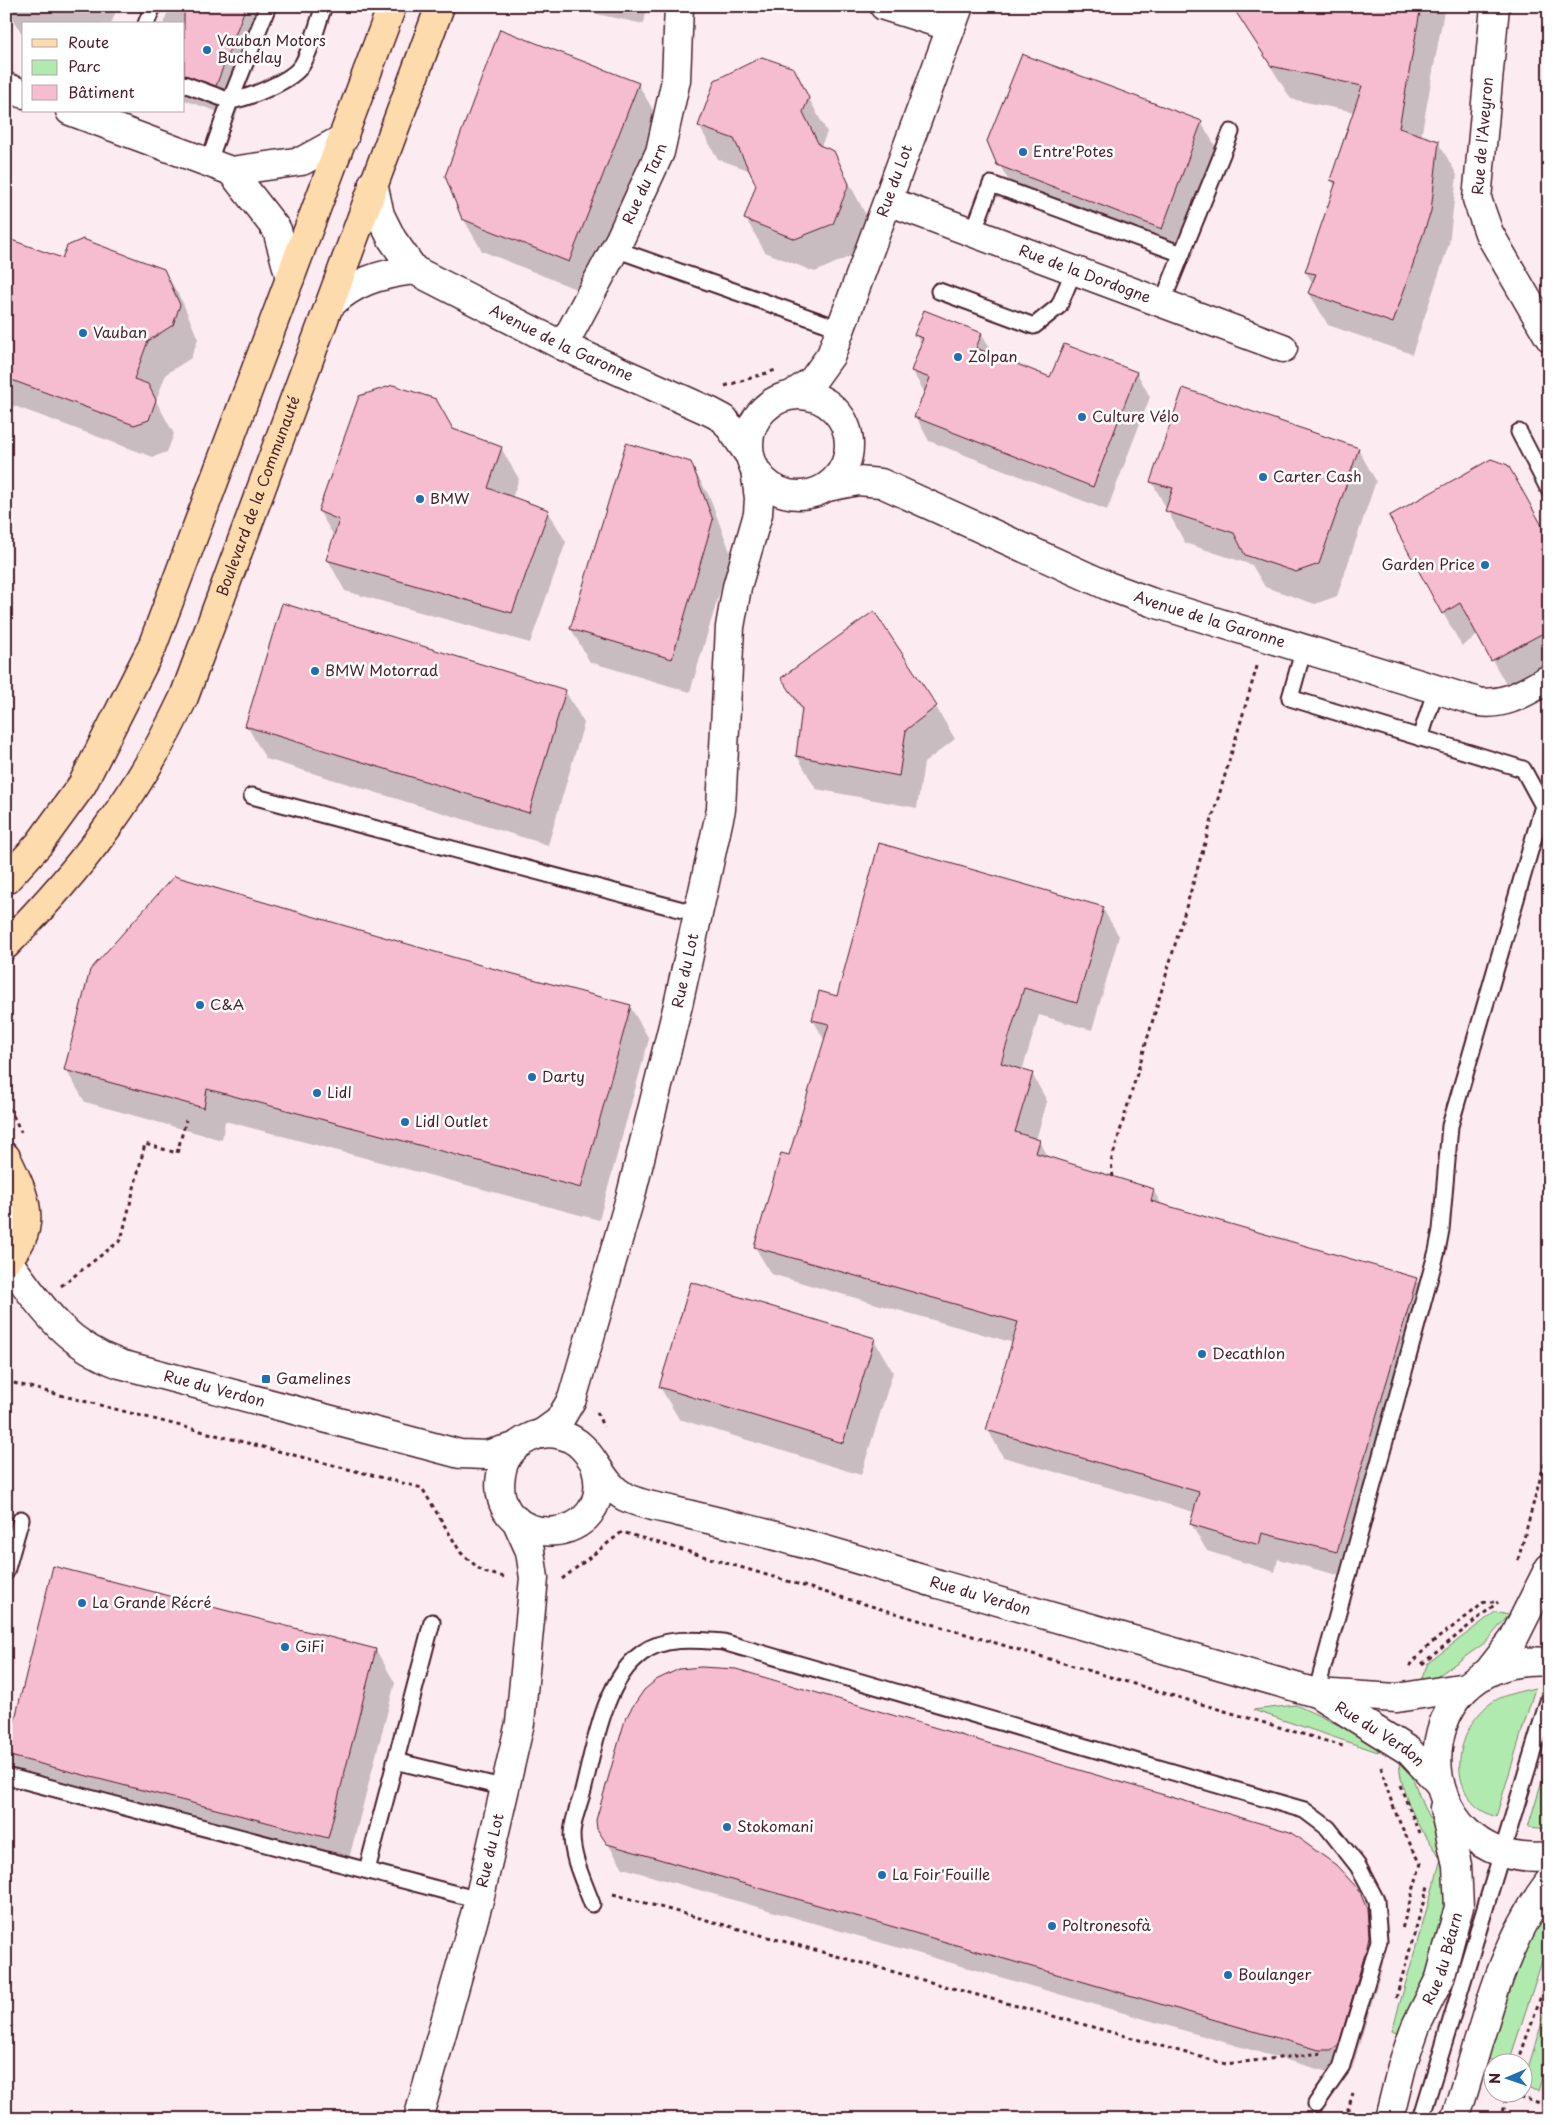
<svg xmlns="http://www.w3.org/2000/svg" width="1555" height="2125" viewBox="0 0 1555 2125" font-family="'Playpen Sans',sans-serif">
<rect width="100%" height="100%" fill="#fff"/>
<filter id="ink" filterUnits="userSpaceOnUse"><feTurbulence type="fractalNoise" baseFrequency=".02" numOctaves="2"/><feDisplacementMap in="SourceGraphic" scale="10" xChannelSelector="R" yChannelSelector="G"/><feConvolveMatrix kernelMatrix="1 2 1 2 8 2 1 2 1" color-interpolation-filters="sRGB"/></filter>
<g filter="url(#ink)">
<!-- built -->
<path fill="#fcebf1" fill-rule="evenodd" d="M 6,6 L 1549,6 L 1549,2119 L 6,2119 ZM 24,24 L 184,24 L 184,111 L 24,111 ZM 1492,2062 L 1522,2062 L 1522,2092 L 1492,2092 Z"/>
<!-- green -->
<g fill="#b0eaae" stroke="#7d846c">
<polygon points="1495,1612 1509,1615 1486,1642 1435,1678 1421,1680 1428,1663"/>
<path d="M 1535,1688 L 1496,1817 C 1488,1814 1479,1810 1473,1803 C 1447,1773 1462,1721 1494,1701 C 1506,1694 1522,1691 1535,1688 Z"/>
<polygon points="1296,1705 1379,1744 1378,1752 1253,1710"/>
<polygon points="1549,1757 1549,1829 1528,1827"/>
<path d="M 1399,1759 L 1411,1773 L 1423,1806 L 1439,1836 L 1445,1858 L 1445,1934 L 1404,2035 L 1392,2031 L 1441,1859 C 1435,1848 1428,1840 1421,1830 C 1410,1810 1399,1782 1399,1759 Z"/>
<polygon points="1549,1910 1549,1940 1509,2062 1483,2059 1531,1935"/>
<polygon points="1549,2000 1549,2055 1538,2091 1523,2087 1523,2084"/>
</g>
<!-- shadow -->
<g fill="#0003">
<polygon points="10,6 118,6 111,24 24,24 24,37 8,11"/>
<polygon points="170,6 277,6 235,118 184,100 184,24 163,24"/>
<polygon points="300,6 331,6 327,16"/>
<polygon points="558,6 647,6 644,24"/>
<polygon points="1240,6 1441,6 1444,11 1421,137 1438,142 1457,175 1449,244 1412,354 1328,325 1309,293 1313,284 1306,272 1336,187 1331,180 1354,112 1291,99 1238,14"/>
<polygon points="793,69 827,132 821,146 833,152 867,217 851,256 815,272 765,252 746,219 758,185 751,171 718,159 699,126"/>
<polygon points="638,84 657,117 588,294 482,251 463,218"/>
<polygon points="1201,122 1220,154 1181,261 1018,197 999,164"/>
<polygon points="6,229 14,242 63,260 164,270 183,303 198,339 191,358 166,374 156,401 174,434 167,452 153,457 6,403"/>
<polygon points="982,334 995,357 1051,378 1064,346 1137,373 1150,397 1107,510 929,441 916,417 925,393 912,371 922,346 916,335"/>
<polygon points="452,431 501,448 519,479 512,498 548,511 566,542 530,643 345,591 328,560 335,538 319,511"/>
<polygon points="1358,449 1376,481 1337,596 1315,604 1265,587 1252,565 1185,543 1152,482"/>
<polygon points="690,463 709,496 731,554 690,692 590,662 571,629"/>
<polygon points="1549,539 1549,673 1511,693 1478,635 1462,646 1443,613"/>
<polygon points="874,613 936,707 955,739 924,763 917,808 816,789 797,756 802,712 783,678"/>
<polygon points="565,691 584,723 548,845 266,759 247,726"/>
<polygon points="1103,909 1119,936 1092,1030 1039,1015 1022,1071 1032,1074 1047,1101 1036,1140 1039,1141 1049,1158 1153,1190 1162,1205 1416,1279 1432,1307 1352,1579 1278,1559 1275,1572 1207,1551 1191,1524 1194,1512 1003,1457 988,1430 1014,1343 771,1274 755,1247 790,1156 825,1041 813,1020 838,998"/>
<polygon points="479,966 630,1006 649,1039 599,1220 225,1121 222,1140 85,1102 66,1070"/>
<polygon points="874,1340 893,1372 861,1475 679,1419 660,1387"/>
<polygon points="54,1567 376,1650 395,1683 346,1870 25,1787 6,1753"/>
<polygon points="598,1828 1358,1890 1381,1935 1383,1962 1381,1972 1352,2069 1345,2074 1338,2075 623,1868"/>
</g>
<!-- building -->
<g fill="#f6bccf" stroke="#4a1f2b">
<polygon points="184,6 246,6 216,86 184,75"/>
<polygon points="1232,6 1421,6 1399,128 1439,141 1431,211 1393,323 1308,293 1316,274 1305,272 1336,182 1330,180 1362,86 1271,66"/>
<polygon points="500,29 639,83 569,262 462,219 445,176"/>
<polygon points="1022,54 1202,121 1162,229 997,165 987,141"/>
<polygon points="762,57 794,68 809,98 803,112 819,145 834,151 849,184 833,224 795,239 744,219 756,185 734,139 698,126 715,80"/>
<polygon points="6,238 62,258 67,246 83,239 164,269 180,305 173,325 148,341 134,379 148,384 156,400 149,420 134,425 6,378"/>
<polygon points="924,310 982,333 976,348 1050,377 1064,344 1137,372 1093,487 914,417 930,378 911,371 923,338 914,335"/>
<polygon points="393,385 436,399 453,429 502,447 488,488 549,510 512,613 326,560 339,520 318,511 359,396"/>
<polygon points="1183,388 1359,448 1319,564 1296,572 1245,555 1234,533 1165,511 1173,488 1150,482"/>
<polygon points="626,443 691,462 713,520 672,659 570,629"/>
<polygon points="1491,459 1508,465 1549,538 1549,630 1491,661 1460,603 1442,614 1389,516"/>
<polygon points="282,603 566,690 529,813 245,726"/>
<polygon points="874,611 937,706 906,730 899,776 796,756 802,708 781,678"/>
<polygon points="879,843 1104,907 1077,1003 1024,988 1001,1063 1033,1073 1015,1132 1040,1140 1036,1153 1154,1189 1151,1201 1417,1278 1337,1552 1262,1533 1259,1545 1190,1524 1199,1492 986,1430 1018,1322 754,1247 781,1153 789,1155 829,1024 812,1020 819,991 837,996"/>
<polygon points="174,876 480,965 631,1005 581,1188 207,1089 204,1108 64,1070 90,970"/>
<polygon points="691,1282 875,1338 843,1443 659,1387"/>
<polygon points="53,1566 376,1649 328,1838 6,1755"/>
<polygon points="701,1667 736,1669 1290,1832 1336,1865 1359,1890 1367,1909 1369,1936 1367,1947 1339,2044 1331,2050 1319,2050 607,1844 597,1829 596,1820 625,1720 631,1709 644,1690 656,1680 679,1669"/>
</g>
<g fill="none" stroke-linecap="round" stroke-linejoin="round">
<defs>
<g id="service">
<polyline points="146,24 153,6"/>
<polyline points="184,84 230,101 208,164"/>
<path d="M 230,101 C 249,98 292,81 302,65 C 312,48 317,25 324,6"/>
<polyline points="230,101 268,6"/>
<polyline points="973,233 991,184 1182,254"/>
<polyline points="615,249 841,329"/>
<polyline points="939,291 1034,326 1059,306 1074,270"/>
<polyline points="1162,303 1231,132"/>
<polyline points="1519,432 1549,490"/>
<polyline points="1304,648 1290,698 1523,769 1543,806 1450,1126 1441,1230 1437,1251 1316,1693"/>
<polyline points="1420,738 1436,689"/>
<polyline points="252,796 698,914"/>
<polyline points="6,1572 21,1519"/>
<polyline points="395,1761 506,1788"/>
<polyline points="6,1776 479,1900"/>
<polyline points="367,1870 432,1622"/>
<path d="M 592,1904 C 584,1882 572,1859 572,1835 C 572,1821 579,1805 583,1791 C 594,1748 604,1680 642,1653 C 665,1636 697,1640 723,1642 L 1304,1810 L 1328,1828 L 1358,1866 L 1376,1900 L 1379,1941 L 1341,2068 L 1316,2104"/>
<polyline points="1421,2119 1549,1698"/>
</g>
<g id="minor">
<polyline points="884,6 951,27"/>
<polyline points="1495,6 1477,199 1489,233 1549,337"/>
<polyline points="6,87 24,94"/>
<polyline points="70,111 231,171"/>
<path id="s1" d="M 373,183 L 380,215 L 392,239 L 414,270 L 563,346 L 711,412 L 724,419 L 750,456"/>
<path id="s2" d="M 888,201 L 1283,348"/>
<polyline points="290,278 277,230 231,171 302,161 344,138"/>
<path d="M 329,306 C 353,282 380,274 414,270"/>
<path id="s3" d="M 563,346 L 620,239 L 660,152 L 676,80 L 679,6"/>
<circle cx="799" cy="445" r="50"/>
<path id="s4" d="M 792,395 L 813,380 L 831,355 L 959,6"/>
<path id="s5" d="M 827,487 L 858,481 L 881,483 L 1108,586 L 1151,602 L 1478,702 C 1506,706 1525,692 1549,679"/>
<path id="s6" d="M 7,1260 C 41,1306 63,1343 120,1364 L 460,1454 L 486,1455 L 515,1447"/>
<path id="s7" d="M 541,1434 L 559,1421 L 572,1399 L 631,1195 L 678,1005 L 721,809 L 730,627 L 737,587 L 758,514 L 759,498 L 755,470"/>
<path id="s8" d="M 595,1464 C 621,1550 488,1554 501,1475 C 503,1458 514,1445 529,1438 C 539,1433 550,1432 561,1435 C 594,1443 596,1481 625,1497 C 639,1504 656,1507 671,1510 C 694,1516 717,1521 740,1527 C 808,1543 875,1565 942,1585 C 1067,1621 1191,1657 1316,1693 L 1397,1698 L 1466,1687"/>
<path d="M 1549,1662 C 1397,1651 1403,1871 1549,1857"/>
<polyline points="1488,1672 1513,1640 1549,1568"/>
<path id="s9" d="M 1321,1696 L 1409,1751 L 1438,1782"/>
<path id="s10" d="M 418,2119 L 479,1900 L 520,1723 L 534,1578 L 530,1551 L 516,1520"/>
<path id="s11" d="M 1389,2119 L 1402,2066 L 1416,2026 L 1440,1978 L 1459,1907 L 1457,1865 L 1444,1808"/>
<path d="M 1455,2119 C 1482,2038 1497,1951 1549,1882"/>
</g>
<g id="primary">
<polyline points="6,880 39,844 82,785 152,647 392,6"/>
<path id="s12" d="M 6,945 C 82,868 138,795 184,697 L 440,6"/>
<path d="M 6,1157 C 24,1194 41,1226 6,1260"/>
</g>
</defs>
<!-- service casing -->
<use href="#service" stroke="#4a1f2b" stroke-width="19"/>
<!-- minor casing -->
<use href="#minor" stroke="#4a1f2b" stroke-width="31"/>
<!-- primary casing -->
<use href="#primary" stroke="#4a1f2b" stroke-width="31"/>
<!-- path -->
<g stroke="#4a1f2b" stroke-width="3" stroke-dasharray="4 4" stroke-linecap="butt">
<polyline points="725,386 776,370"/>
<polyline points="6,1101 21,1132"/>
<polyline points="1113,1177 1111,1162 1258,663"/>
<polyline points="61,1286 121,1240 145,1144 177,1153 186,1120"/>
<polyline points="6,1320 13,1316"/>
<polyline points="6,1381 422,1488 461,1553 483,1572 505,1577"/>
<polyline points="597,1412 603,1427"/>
<polyline points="1518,1560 1549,1446"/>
<polyline points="562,1579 622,1532 1346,1747"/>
<polyline points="1422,1664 1498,1602"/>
<path d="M 1410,1666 C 1429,1640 1460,1624 1484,1602 L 1497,1602"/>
<path d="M 1381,1767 C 1390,1802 1402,1832 1421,1863 L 1402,1929"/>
<polyline points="1400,1785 1419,1833"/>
<polyline points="613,1894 1226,2064 1323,2053"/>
<polyline points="1396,1998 1428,1886"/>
<polyline points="1518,2062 1549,1973"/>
<polyline points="1496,2092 1549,2105"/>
<polyline points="1345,2119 1353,2093"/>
<polyline points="1500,2119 1508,2092"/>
</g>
<!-- service -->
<use href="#service" stroke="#fff" stroke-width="15"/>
<!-- minor -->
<use href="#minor" stroke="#fff" stroke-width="28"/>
<!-- primary -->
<use href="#primary" stroke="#fedbac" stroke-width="28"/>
</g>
</g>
<!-- markers -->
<g fill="#1f6fb2" stroke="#fff" stroke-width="2">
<circle cx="207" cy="50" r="5"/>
<circle cx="1023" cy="152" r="5"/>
<circle cx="83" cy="333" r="5"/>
<circle cx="958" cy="357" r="5"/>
<circle cx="1082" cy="417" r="5"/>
<circle cx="1263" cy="477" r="5"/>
<circle cx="420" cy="499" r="5"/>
<circle cx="1485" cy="565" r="5"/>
<circle cx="315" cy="671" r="5"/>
<circle cx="200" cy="1005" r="5"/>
<circle cx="532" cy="1077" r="5"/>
<circle cx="317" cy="1093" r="5"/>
<circle cx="405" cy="1122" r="5"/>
<circle cx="1202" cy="1354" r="5"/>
<rect x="261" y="1374" width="10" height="10" rx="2.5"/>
<circle cx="82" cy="1603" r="5"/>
<circle cx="285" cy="1647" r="5"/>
<circle cx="727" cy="1827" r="5"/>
<circle cx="882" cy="1875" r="5"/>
<circle cx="1052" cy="1926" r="5"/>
<circle cx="1228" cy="1975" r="5"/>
</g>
<g text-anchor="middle" stroke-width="5" stroke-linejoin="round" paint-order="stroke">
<!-- poi labels -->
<g font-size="15" fill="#4a1f2b" stroke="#fff" text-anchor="start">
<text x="217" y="46">Vauban Motors<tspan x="217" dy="17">Buchelay</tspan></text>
<text x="1033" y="157">Entre'Potes</text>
<text x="93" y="338">Vauban</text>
<text x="968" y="362">Zolpan</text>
<text x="1092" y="422">Culture Vélo</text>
<text x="1273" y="482">Carter Cash</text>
<text x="430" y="504">BMW</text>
<text x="1475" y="570" text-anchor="end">Garden Price</text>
<text x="325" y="676">BMW Motorrad</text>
<text x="210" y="1010">C&amp;A</text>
<text x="542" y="1082">Darty</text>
<text x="327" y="1098">Lidl</text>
<text x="415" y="1127">Lidl Outlet</text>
<text x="1212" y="1359">Decathlon</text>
<text x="276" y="1384">Gamelines</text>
<text x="92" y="1608">La Grande Récré</text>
<text x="295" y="1652">GiFi</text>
<text x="737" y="1832">Stokomani</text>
<text x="892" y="1880">La Foir'Fouille</text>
<text x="1062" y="1931">Poltronesofà</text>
<text x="1238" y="1980">Boulanger</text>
</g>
<!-- street labels -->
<g font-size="15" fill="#4a1f2b" stroke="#fff">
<text transform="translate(1483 136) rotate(-85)" y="5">Rue de l'Aveyron</text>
<text dy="5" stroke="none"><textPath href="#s4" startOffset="242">Rue du Lot</textPath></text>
<text dy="5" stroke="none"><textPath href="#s3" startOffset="182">Rue du Tarn</textPath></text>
<text dy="5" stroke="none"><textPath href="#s2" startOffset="210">Rue de la Dordogne</textPath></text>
<text dy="5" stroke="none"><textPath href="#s1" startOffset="262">Avenue de la Garonne</textPath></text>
<text dy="5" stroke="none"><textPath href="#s12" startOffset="521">Boulevard de la Communauté</textPath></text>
<text dy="5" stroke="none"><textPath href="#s5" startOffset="411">Avenue de la Garonne</textPath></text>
<text dy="5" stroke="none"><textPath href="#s7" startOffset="491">Rue du Lot</textPath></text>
<text dy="5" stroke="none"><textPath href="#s6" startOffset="254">Rue du Verdon</textPath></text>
<text dy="5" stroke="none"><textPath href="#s8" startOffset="724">Rue du Verdon</textPath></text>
<text dy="5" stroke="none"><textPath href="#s9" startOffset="70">Rue du Verdon</textPath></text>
<text dy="5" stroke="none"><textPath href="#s10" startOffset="278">Rue du Lot</textPath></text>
<text dy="5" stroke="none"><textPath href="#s11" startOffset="170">Rue du Béarn</textPath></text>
</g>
</g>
<!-- margin -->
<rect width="1555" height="2125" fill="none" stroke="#fff" stroke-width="25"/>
<rect x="12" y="12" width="1530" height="2100" fill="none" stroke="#4a1f2b" stroke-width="2" filter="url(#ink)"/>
<!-- legend -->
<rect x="22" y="22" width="162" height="90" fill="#ffffff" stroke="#b7a5aa"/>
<rect x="32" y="39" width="25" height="8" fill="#fedbac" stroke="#b7a5aa"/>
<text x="68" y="48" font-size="15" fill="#4a1f2b">Route</text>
<rect x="32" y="60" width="25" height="15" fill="#b0eaae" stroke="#b7a5aa"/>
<text x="68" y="72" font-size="15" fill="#4a1f2b">Parc</text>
<rect x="32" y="85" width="25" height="15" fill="#f6bccf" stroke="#b7a5aa"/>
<text x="68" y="98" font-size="15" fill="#4a1f2b">Bâtiment</text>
<!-- north arrow -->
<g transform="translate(1508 2078) rotate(268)"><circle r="24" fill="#ffffff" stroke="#b7a5aa"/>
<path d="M0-4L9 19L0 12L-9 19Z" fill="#1f6fb2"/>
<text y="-8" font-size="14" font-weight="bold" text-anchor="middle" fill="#4a1f2b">N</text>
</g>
</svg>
